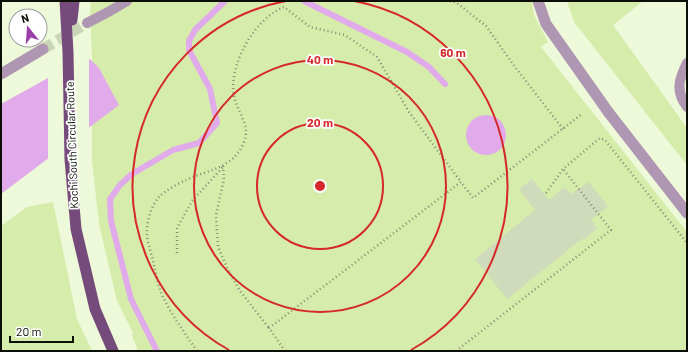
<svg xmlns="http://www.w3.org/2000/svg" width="688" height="352" viewBox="0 0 688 352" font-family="Barlow,sans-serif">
<rect width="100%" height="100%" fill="#edf9d8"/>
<!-- green -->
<g fill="#d5ecab">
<polygon points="91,1 532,1 534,15 548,42 541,47 687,232 687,351 138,351 132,335 133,333 117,301 99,224 92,161 92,55 90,13"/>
<polygon points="567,1 643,1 613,25 687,128 687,165 574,22"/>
<polygon points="53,202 77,319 92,351 1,351 1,226 27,207"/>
</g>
<!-- water -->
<g fill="#e1aaea">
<polygon points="90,59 99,68 119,105 1,194 1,104 48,78"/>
<circle cx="486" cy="135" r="20"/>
</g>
<!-- pier -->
<polygon fill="#edf9d8" points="89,57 89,130 48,161 48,75"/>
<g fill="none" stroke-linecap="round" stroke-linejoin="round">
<!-- stream -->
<g stroke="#e1aaea" stroke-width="6">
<polyline points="304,1 407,52 429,67 445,84"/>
<polyline points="157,351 131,299 111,221 110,199 120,185 132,174 173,150 199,143 217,123 210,89 189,50 189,41 195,30 225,1"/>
</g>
</g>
<!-- building -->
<polygon fill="#d0dbbb" points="532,179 549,200 565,187 571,194 588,182 608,206 591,220 597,228 584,240 583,238 507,299 475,259 535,210 519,189"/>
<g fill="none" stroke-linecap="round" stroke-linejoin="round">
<!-- minor-tunnel -->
<polyline stroke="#cbd6b8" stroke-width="11" stroke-dasharray="11 5.5" stroke-linecap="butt" points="43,49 87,23"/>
<!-- path -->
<g stroke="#858d77" stroke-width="2.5" stroke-dasharray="1 3" stroke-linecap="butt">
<polyline points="450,1 457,3 486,26 515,67 563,129"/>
<polyline points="223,166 224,179 216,215 218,247 229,272 240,291 269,328"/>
<polyline points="546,193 563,169 600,138 605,140 687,243"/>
<polyline points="177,253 177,228 192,201 223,167"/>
<path d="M 197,351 C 185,333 172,316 163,297 C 158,288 157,275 154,265 C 152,255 148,245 147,235 C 146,223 151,205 160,196 C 165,191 179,183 186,180 C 209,169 233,169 244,142 C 251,125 237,112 234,96 C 228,65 255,18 284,7 L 310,27 L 345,35 L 377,57 L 409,112 L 461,182"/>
<polyline points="285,351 269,328 461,182 473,198 582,114"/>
<polyline points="456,351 611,230 563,169"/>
<polyline points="685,351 687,350"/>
</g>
<!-- service -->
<g stroke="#af97b3" stroke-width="10">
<polyline points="87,23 110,11 127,1"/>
<path d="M 687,63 C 679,79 675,91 687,107"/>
</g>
<!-- minor -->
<g stroke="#af97b3" stroke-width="11">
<polyline points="538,1 546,24 609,113"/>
<polyline points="1,74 43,49"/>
</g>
<!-- tertiary -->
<polyline stroke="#af97b3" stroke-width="11" points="609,113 687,213"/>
<!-- primary -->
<g stroke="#754b7c" stroke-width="11">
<polyline points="65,1 68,52 70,159 76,229 95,309 113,351"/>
<polyline points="72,20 74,1"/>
</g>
</g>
<!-- distance rings -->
<g fill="none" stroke="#d62828" stroke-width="2">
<circle cx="320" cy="186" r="63"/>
<circle cx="320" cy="186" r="126"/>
<path d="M229 350A188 188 0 0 1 286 1M354 1A188 188 0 0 1 411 350"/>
</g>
<g text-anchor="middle" stroke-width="3.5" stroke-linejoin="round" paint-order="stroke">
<!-- street labels -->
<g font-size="11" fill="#0b0f05" stroke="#fff">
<text transform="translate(72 145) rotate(-92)" y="4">Kochi South Circular Route</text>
</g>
</g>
<circle cx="320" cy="186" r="6" fill="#d62828" stroke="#fff" stroke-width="2"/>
<g font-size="12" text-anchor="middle" font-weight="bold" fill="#d62828" stroke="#fff" stroke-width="3.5" stroke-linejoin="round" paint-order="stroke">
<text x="453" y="57">60 m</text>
<text x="320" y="64">40 m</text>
<text x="320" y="127">20 m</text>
</g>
<!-- border -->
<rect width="688" height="352" fill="none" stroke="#0b0f05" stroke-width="4"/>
<!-- north arrow -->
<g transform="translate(28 28) rotate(343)"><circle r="19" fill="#ffffff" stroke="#9d9f9b"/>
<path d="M0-3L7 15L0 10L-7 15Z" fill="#9a3ea9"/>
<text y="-6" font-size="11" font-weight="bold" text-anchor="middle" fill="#0b0f05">N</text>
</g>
<!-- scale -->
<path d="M10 336v6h63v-6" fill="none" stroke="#0b0f05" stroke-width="2"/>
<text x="16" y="336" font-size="12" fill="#0b0f05" stroke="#ffffff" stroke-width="3" paint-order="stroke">20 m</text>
</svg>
